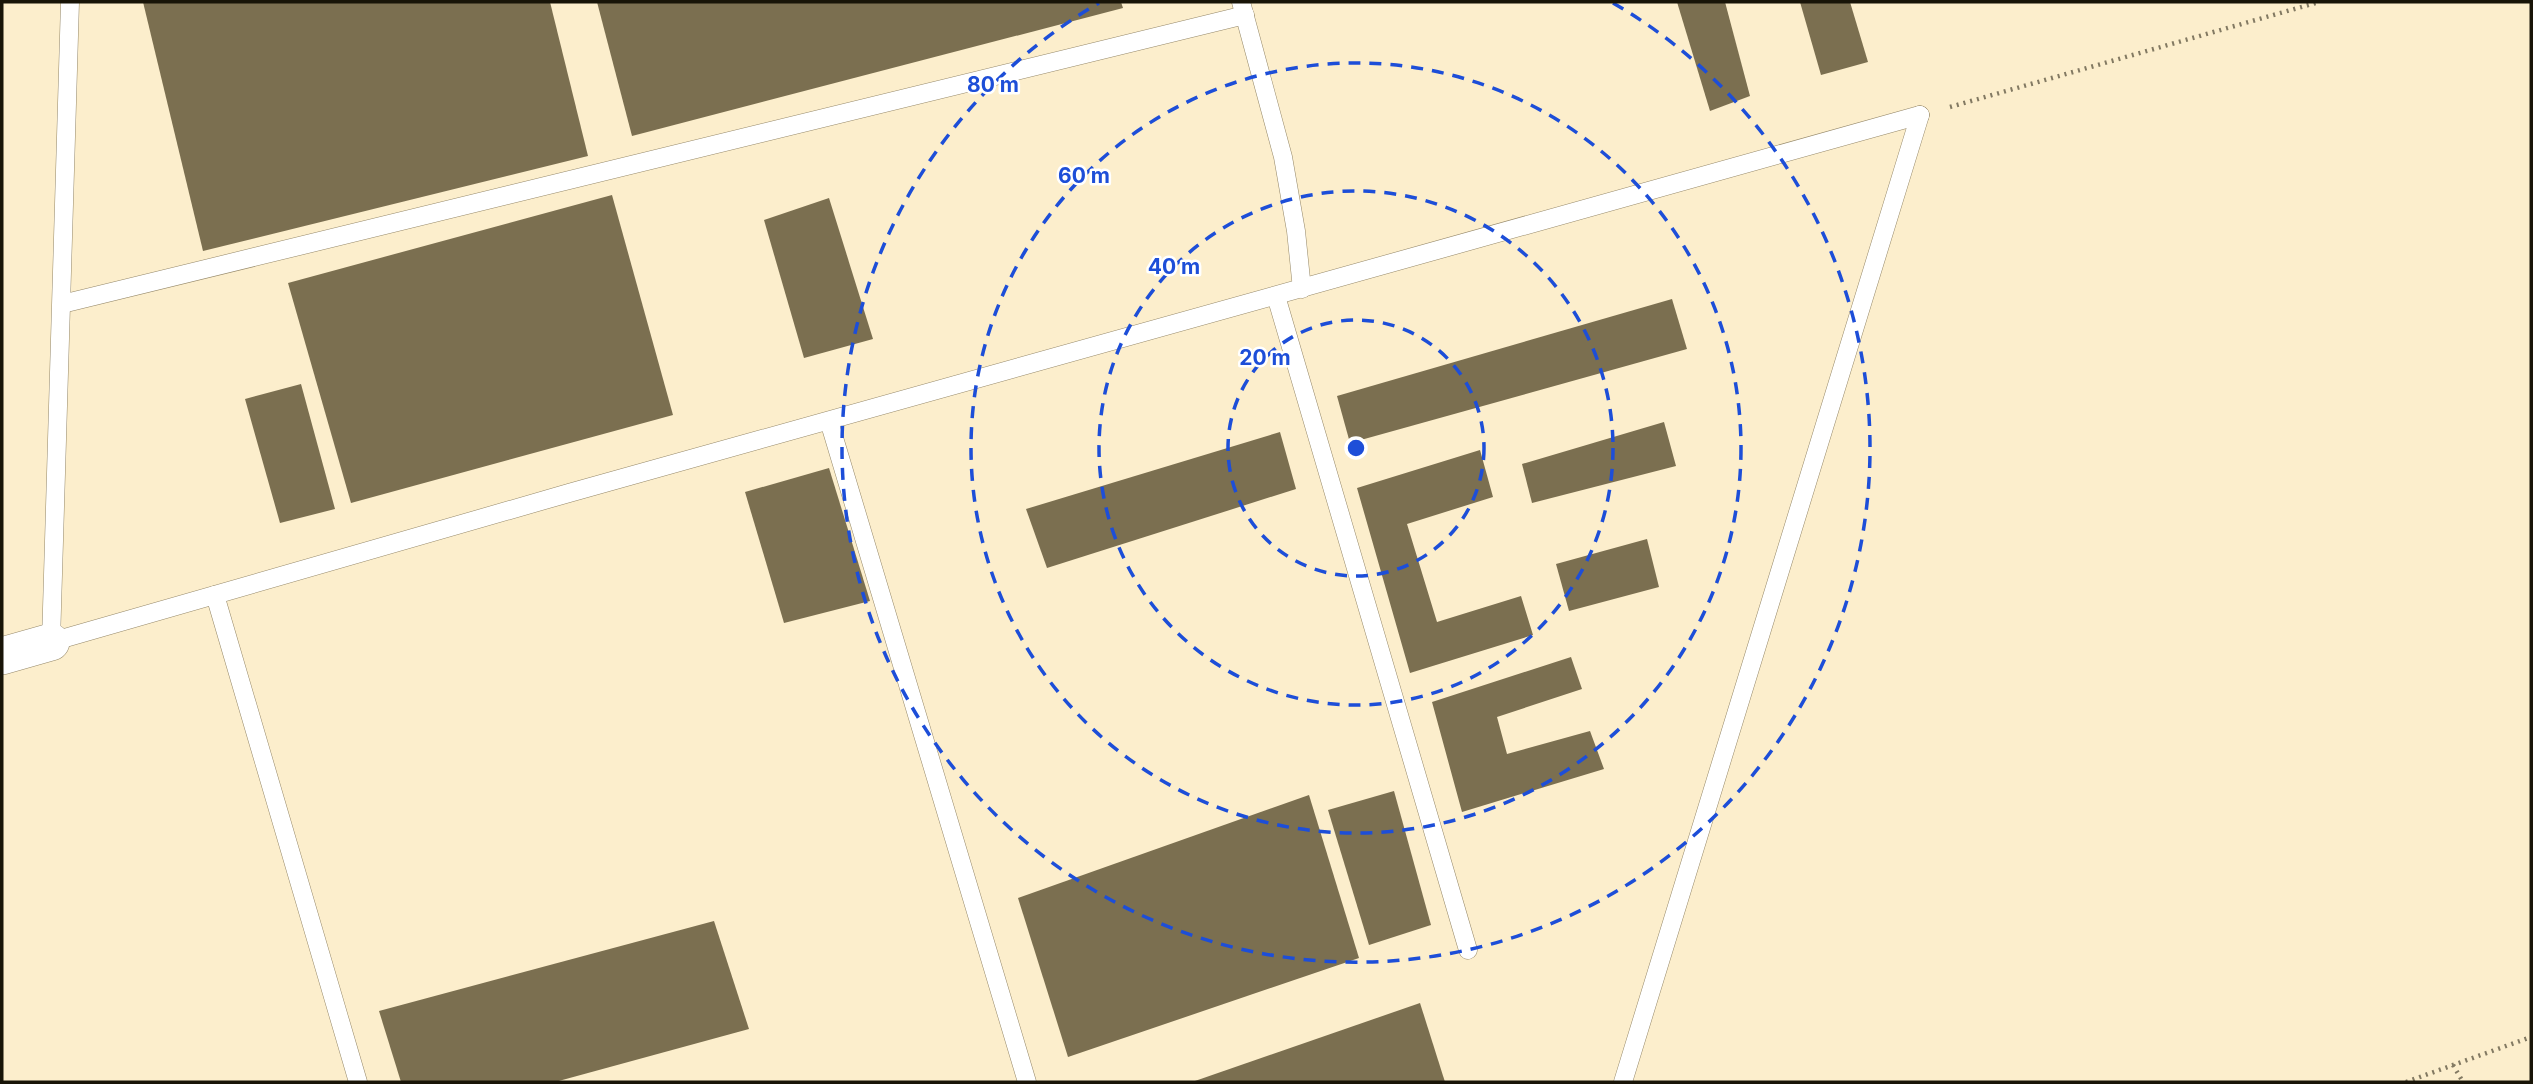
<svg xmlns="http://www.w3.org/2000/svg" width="2533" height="1084" viewBox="0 0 2533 1084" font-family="Inter,sans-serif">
<rect width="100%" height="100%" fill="#fceecc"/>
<!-- building -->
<g fill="#7b6f50">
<polygon points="143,2 550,2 588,156 203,251"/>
<polygon points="597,2 1121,2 1123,8 632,136"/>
<polygon points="1677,2 1725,2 1750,96 1710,111"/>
<polygon points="1800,2 1850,2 1868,62 1821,75"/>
<polygon points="612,195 673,415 351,503 288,283"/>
<polygon points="829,198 873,339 804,358 764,220"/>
<polygon points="1672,299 1687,349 1350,443 1337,396"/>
<polygon points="301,384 335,509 280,523 245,399"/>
<polygon points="1664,422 1676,466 1532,503 1522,464"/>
<polygon points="1280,432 1296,489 1047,568 1026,509"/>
<polygon points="1480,450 1493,497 1407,524 1437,622 1521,596 1533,635 1410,673 1357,488"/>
<polygon points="829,468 870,601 784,623 745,492"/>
<polygon points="1647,539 1659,587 1569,611 1556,564"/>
<polygon points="1571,657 1582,689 1497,717 1507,754 1590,731 1604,769 1462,812 1432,702"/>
<polygon points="1394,791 1431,925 1369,945 1328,810"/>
<polygon points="1309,795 1359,958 1068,1057 1018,898"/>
<polygon points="714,921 749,1029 555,1082 401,1082 379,1011"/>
<polygon points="1420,1003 1445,1082 1192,1082"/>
</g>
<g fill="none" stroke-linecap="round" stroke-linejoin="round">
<defs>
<g id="service">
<polyline points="70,2 51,642 569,493 1920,115"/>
<polyline points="1241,2 1283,157 1296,231 1302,289"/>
<polyline points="1276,296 1468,950"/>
<polyline points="62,304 1245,15"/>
<polyline points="829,421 1027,1082"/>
<polyline points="215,595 358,1082"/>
<polyline points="1623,1082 1920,115"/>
</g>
<polyline id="minor" points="2,656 51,642"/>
</defs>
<!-- service casing -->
<use href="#service" stroke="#958869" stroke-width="19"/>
<!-- minor casing -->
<use href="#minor" stroke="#958869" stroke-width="38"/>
<!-- path -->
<g stroke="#827962" stroke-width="4.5" stroke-dasharray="2 5" stroke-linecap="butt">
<polyline points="1950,107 2319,2"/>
<polyline points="2453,1065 2463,1082"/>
<polyline points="2406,1082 2531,1037"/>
</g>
<!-- service -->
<use href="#service" stroke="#fff" stroke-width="18"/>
<!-- minor -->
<use href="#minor" stroke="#fff" stroke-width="37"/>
</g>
<!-- distance rings -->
<g fill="none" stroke="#1d4ed8" stroke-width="3.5" stroke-dasharray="12 9">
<circle cx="1356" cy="448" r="128"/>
<circle cx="1356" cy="448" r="257"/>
<circle cx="1356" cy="448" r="385"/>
<path d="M1613 3A514 514 0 1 1 1099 3"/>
</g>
<circle cx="1356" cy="448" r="10" fill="#1d4ed8" stroke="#fff" stroke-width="3.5"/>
<g font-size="21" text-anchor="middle" font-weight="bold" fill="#1d4ed8" stroke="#fff" stroke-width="5" stroke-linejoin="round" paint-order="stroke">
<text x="993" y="92">80 m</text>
<text x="1084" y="183">60 m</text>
<text x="1174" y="274">40 m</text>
<text x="1265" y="365">20 m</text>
</g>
<!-- border -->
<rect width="2533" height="1084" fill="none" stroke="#181407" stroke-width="7"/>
</svg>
